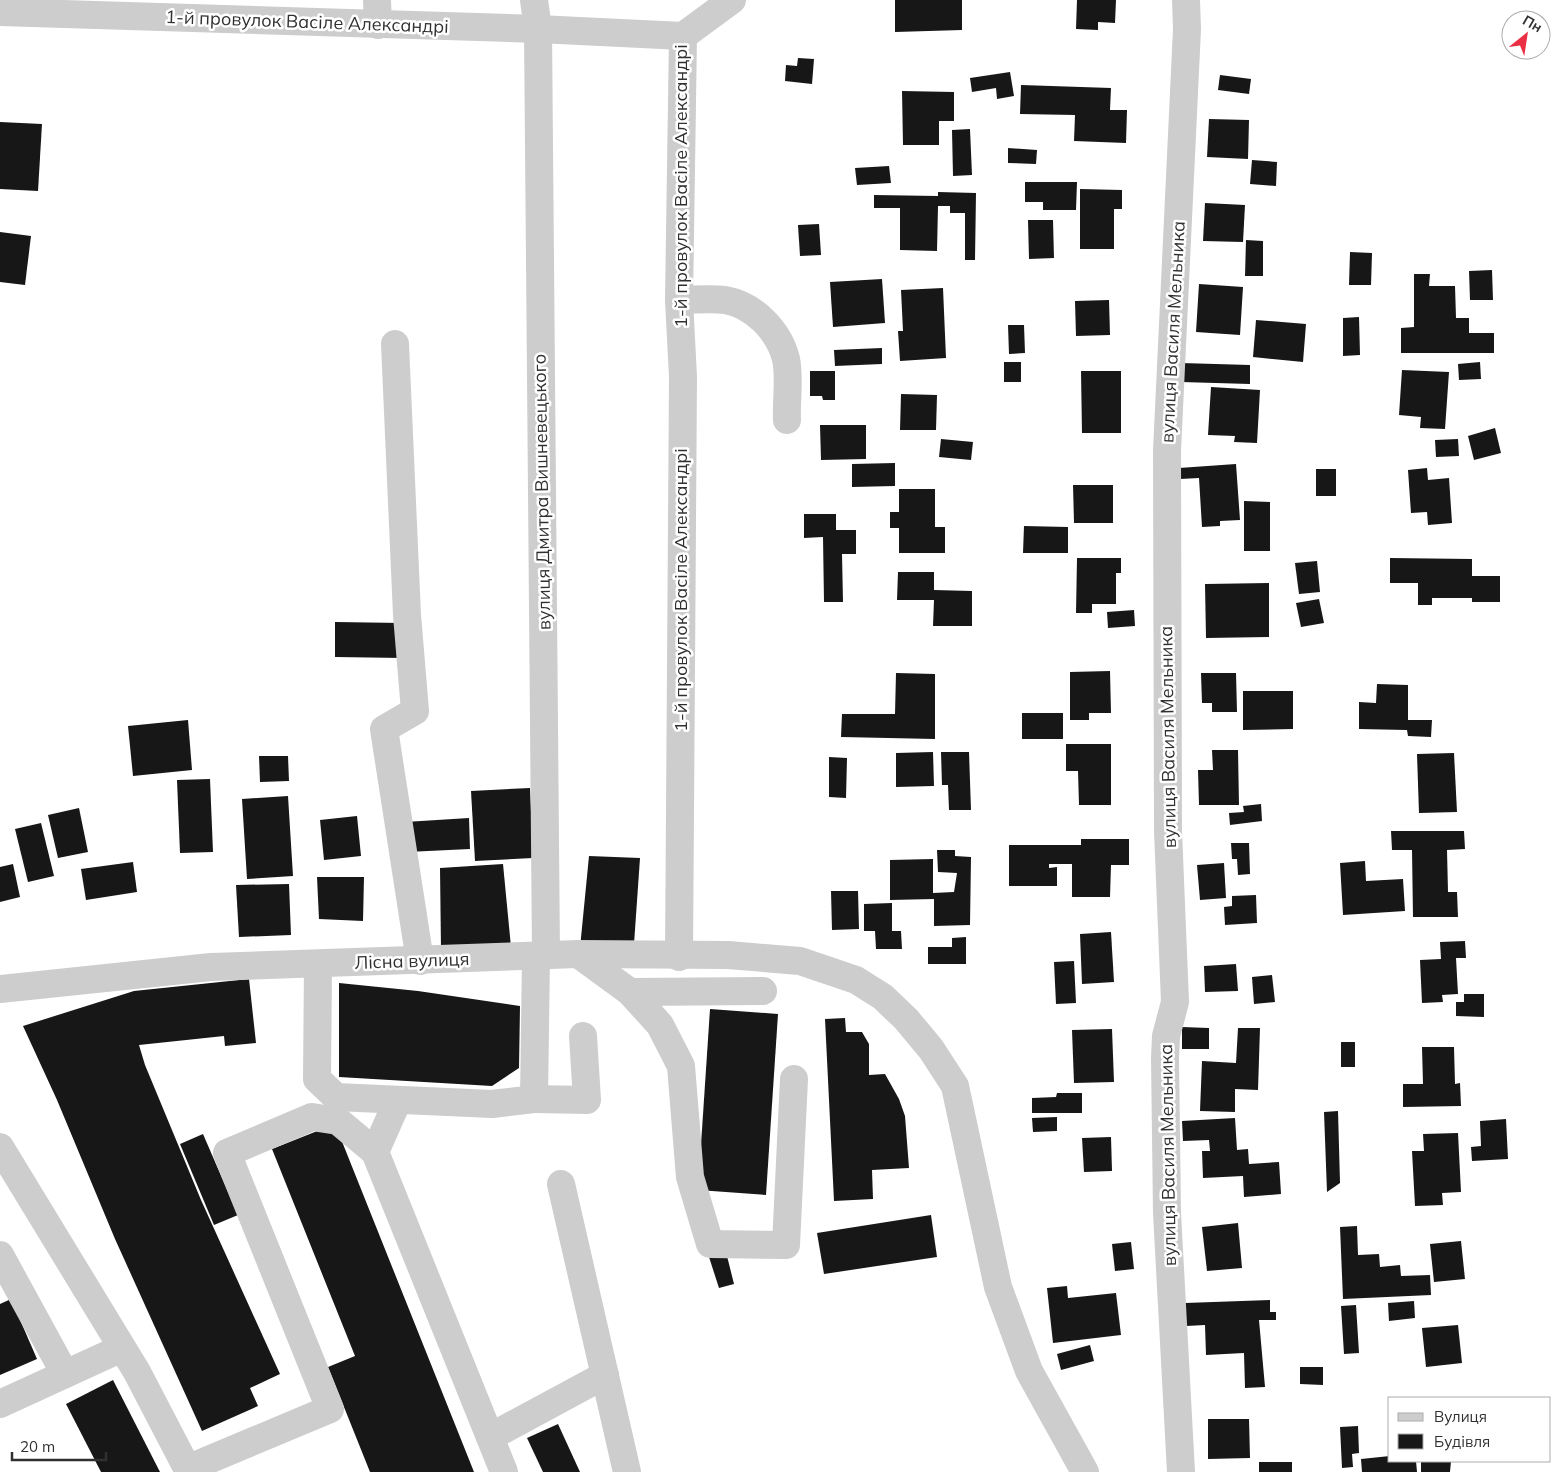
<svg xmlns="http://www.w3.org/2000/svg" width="1561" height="1472" viewBox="0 0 1561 1472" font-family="Mulish,sans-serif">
<rect width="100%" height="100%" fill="#fff"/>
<!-- building -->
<g fill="#171717">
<polygon points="895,0 962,0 962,30 895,32"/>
<polygon points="1077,0 1116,0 1115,23 1098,22 1098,30 1076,29"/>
<polygon points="798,58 814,59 812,84 785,81 786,65 797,66"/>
<polygon points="1010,72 1014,96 997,99 996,88 972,92 970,78"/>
<polygon points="1220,75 1251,79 1249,94 1218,90"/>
<polygon points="1021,85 1111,88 1110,110 1127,110 1126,143 1074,141 1075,115 1020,114"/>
<polygon points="902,91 954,92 954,121 939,121 939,145 903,145"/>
<polygon points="1209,119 1249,120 1248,159 1207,157"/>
<polygon points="0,122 42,124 38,191 0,189"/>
<polygon points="970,129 972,175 953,176 952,130"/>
<polygon points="1008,148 1037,150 1036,164 1008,163"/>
<polygon points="1252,160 1277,162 1276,186 1250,184"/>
<polygon points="889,166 891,183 857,185 855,168"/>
<polygon points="1025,182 1077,182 1076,210 1043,210 1043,202 1025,202"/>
<polygon points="1080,189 1122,190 1122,209 1114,209 1114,249 1080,249"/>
<polygon points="938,192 976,193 975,260 965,260 965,213 950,213 950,206 938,206 937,251 900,250 900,208 874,208 874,195 938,196"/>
<polygon points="1205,203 1245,205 1243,242 1203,241"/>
<polygon points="1028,220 1053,220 1054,258 1029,259"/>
<polygon points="819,224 821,255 800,256 798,225"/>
<polygon points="0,232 31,236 25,285 0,282"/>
<polygon points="1246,240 1263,241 1263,276 1245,276"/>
<polygon points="1350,252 1372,253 1371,285 1349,285"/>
<polygon points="1492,270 1493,300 1470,300 1469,271"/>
<polygon points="1414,274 1430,274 1429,286 1455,286 1456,318 1469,318 1469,333 1494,333 1494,353 1401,353 1401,328 1414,327"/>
<polygon points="882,279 885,323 833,327 830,282"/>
<polygon points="1199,284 1243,287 1240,335 1196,332"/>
<polygon points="943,288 946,358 900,361 898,331 903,331 901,290"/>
<polygon points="1109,300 1110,335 1076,336 1075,301"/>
<polygon points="1359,317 1360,355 1343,356 1343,318"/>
<polygon points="1256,320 1306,324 1303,362 1253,357"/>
<polygon points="1008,325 1024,325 1025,353 1009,354"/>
<polygon points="882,348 882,364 835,366 834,350"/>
<rect x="1004" y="362" width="17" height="20"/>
<polygon points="1480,362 1481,379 1459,380 1458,364"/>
<polygon points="1181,363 1250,365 1250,384 1181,382"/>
<polygon points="1402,370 1449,372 1445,429 1420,428 1421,417 1399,415"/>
<polygon points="810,371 835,371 835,400 823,400 822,396 810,396"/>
<polygon points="1081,371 1121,371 1121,433 1082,433"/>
<polygon points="1211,387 1260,390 1257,443 1234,442 1235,436 1208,435"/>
<polygon points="901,394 937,395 936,430 900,430"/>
<polygon points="820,425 866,425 866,459 821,460"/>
<polygon points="1495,428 1501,453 1474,460 1468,436"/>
<polygon points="941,439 973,442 971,460 939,457"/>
<polygon points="1458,439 1459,456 1436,457 1435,440"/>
<polygon points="895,463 895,486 852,487 852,464"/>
<polygon points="1236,464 1240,520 1220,521 1220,526 1202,527 1199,478 1180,479 1179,468"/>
<polygon points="1427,468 1428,480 1449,478 1452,523 1428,525 1427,512 1411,513 1408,470"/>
<rect x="1316" y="469" width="20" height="27"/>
<polygon points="1073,485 1113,485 1113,523 1074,523"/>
<polygon points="899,489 935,489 935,527 945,527 945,553 899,553 899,528 890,528 890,512 899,512"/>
<polygon points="1244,501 1270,502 1270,551 1244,551"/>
<polygon points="804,514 836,514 836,530 856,530 856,554 842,554 843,602 824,602 823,537 804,538"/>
<polygon points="1024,526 1068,527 1068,553 1023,553"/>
<polygon points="1077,558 1121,558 1121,573 1116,573 1116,604 1092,604 1092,613 1076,613"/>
<polygon points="1390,558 1472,559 1472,576 1500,576 1500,602 1472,602 1472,598 1432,598 1432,605 1418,605 1418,583 1390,583"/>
<polygon points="1317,561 1320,592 1299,594 1295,563"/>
<polygon points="898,572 934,572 934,590 972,591 972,626 933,626 934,600 897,600"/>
<polygon points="1269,583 1269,637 1206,638 1205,584"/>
<polygon points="1319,599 1324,623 1301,627 1296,603"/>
<polygon points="1134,610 1135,626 1108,628 1107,612"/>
<polygon points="335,622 403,623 403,658 335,657"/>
<polygon points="1110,671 1111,713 1089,713 1089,720 1070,720 1070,672"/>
<polygon points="896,673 935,674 935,739 841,737 842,714 895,714"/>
<polygon points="1201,673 1236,673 1237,712 1212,712 1212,703 1202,703"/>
<polygon points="1377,684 1408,685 1408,720 1432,720 1431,737 1408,736 1407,730 1359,729 1359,702 1376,703"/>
<polygon points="1243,691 1293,691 1293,729 1243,730"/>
<rect x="1022" y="713" width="41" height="26"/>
<polygon points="188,720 192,770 133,776 128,726"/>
<polygon points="1066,744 1111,744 1111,805 1079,805 1078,771 1066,771"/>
<polygon points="1212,750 1238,750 1239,805 1199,805 1198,770 1213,770"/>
<polygon points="933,752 934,786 896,787 896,753"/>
<polygon points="941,752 969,752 971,810 949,810 948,785 942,785"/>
<polygon points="1454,753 1457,812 1419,813 1417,754"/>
<polygon points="259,756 288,756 289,781 260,782"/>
<polygon points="829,757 847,758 846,798 829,797"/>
<polygon points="210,779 213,852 180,853 177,780"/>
<polygon points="530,788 533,858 475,861 471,791"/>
<polygon points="288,796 293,876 247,879 242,799"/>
<polygon points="1261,804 1262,821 1230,825 1229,813 1244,812 1243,806"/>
<polygon points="79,808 88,852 58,858 48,815"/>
<polygon points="357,816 361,856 324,860 320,820"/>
<polygon points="469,818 470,849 407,852 405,822"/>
<polygon points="41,823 54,876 28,882 15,829"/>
<polygon points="1391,831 1464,831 1465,849 1447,850 1448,892 1457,892 1458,917 1413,917 1412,850 1392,850"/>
<polygon points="1081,839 1129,839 1129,865 1111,865 1110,897 1072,897 1072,864 1049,864 1049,868 1057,867 1057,886 1009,886 1009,845 1081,845"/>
<polygon points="1231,843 1249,843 1250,874 1238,875 1237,859 1232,859"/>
<polygon points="937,850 955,850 955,856 971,857 970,925 934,926 934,899 890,900 890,860 933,859 933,893 954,892 957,873 938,872"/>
<polygon points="589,856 640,858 634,944 580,948"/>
<polygon points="1365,861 1366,881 1403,879 1405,911 1343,915 1340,863"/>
<polygon points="133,862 137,892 86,900 81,869"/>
<polygon points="1224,863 1226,898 1200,900 1197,865"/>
<polygon points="13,864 20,897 0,902 0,867"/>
<polygon points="503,864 511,947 441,949 440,868"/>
<polygon points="317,877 364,877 363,921 319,919"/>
<polygon points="289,884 291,935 239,937 236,885"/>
<polygon points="831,891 858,891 859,929 832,930"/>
<polygon points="1256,895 1257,923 1225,925 1224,907 1232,906 1232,896"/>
<polygon points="892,903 892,931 901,931 902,949 876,949 875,931 864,931 864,904"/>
<polygon points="1111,932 1114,982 1082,984 1080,934"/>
<polygon points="966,937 966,964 928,964 928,947 952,947 952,938"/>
<polygon points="1465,941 1466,958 1456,958 1458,994 1442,995 1443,1002 1422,1003 1420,960 1441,959 1440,942"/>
<polygon points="1074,961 1076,1003 1056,1004 1054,962"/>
<polygon points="1236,964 1238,991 1205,992 1204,966"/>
<polygon points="1272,975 1275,1002 1254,1004 1252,977"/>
<polygon points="249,979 256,1043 225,1046 224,1036 139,1045 145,1065 201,1200 280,1374 250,1388 258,1406 202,1431 115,1239 57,1100 23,1026 134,991"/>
<polygon points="339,983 418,991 520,1006 519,1068 492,1086 339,1077"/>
<polygon points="1464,994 1484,994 1484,1017 1456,1016 1456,1002 1464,1002"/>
<polygon points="710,1009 778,1014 766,1195 698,1190"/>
<polygon points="845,1018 846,1032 862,1032 869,1044 869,1075 885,1074 899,1099 905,1116 909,1168 872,1170 873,1199 834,1201 825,1019"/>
<polygon points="1182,1027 1209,1028 1209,1049 1182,1049"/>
<polygon points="1238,1028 1260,1028 1258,1090 1235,1089 1235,1112 1200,1111 1202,1061 1236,1063"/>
<polygon points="1112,1029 1114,1082 1074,1083 1072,1030"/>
<rect x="1341" y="1042" width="14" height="25"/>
<polygon points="1422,1047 1454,1047 1455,1084 1460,1083 1461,1106 1403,1107 1403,1084 1423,1084"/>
<polygon points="1057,1093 1082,1093 1082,1113 1032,1113 1032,1098 1056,1097"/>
<polygon points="1338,1111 1340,1183 1327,1192 1324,1112"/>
<polygon points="1057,1117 1057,1131 1033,1132 1032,1118"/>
<polygon points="1235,1118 1237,1150 1248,1149 1249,1164 1279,1162 1281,1194 1244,1197 1243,1176 1203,1178 1202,1151 1210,1151 1209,1140 1183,1141 1182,1121"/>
<polygon points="1506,1119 1508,1159 1472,1161 1471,1147 1481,1146 1480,1121"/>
<polygon points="335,1124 474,1472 370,1472 328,1367 355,1356 272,1149"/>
<polygon points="1458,1133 1461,1192 1442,1193 1443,1205 1415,1206 1412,1151 1424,1151 1423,1134"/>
<polygon points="203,1134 238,1215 214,1225 180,1144"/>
<polygon points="1111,1137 1112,1171 1084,1172 1082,1138"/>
<polygon points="931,1215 937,1257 824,1274 817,1233"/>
<polygon points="1238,1223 1242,1268 1207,1271 1202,1227"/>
<polygon points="1357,1226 1358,1255 1379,1254 1380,1267 1400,1265 1401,1276 1430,1275 1431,1295 1343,1299 1340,1227"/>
<polygon points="1461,1241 1465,1279 1434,1282 1430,1244"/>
<polygon points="1131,1242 1134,1269 1115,1271 1112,1244"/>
<polygon points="726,1252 734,1284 719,1288 709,1257"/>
<polygon points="1067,1286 1068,1298 1116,1293 1121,1335 1053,1343 1047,1288"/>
<polygon points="11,1299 37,1359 0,1375 0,1304"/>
<polygon points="1270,1300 1270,1312 1276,1312 1276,1320 1259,1320 1265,1387 1245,1388 1244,1353 1206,1355 1205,1325 1186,1326 1185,1303"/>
<polygon points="1414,1301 1415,1318 1389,1321 1388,1303"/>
<polygon points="1356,1305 1359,1353 1344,1354 1341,1306"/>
<polygon points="1458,1325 1462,1363 1426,1367 1422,1328"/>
<polygon points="1090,1345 1094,1361 1061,1370 1057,1354"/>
<polygon points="1300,1367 1323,1367 1323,1385 1300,1384"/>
<polygon points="113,1380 160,1472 101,1472 66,1404"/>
<polygon points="1208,1419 1249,1419 1250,1458 1208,1459"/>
<polygon points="558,1424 580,1472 543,1472 527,1438"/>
<polygon points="1358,1426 1359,1453 1352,1454 1353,1467 1342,1468 1340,1427"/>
<polygon points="1390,1456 1390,1461 1416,1461 1417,1472 1362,1472 1361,1459"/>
<polygon points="1421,1461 1451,1461 1450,1472 1421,1472"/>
<rect x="1259" y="1462" width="33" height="10"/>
</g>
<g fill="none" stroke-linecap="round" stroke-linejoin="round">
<!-- minor -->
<g stroke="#cdcdcd" stroke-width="28">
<polyline points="377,0 378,25"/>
<polyline points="534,0 538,29 546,956"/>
<polyline points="0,12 538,29 683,36"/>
<polyline points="683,36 732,0"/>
<path d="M 679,300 C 693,300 711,298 725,300 C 754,305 779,331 786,359 C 790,377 786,401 787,420"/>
<polyline points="395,344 407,615 415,711 384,729 420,961"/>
<polyline points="578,954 630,992 660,1025 681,1066 690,1177 710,1244 786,1245 794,1079"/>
<polyline points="679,957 683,377 679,300 683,36"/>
<polyline points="318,964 317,1079 336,1097 492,1104 534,1099 536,957"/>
<polyline points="0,989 211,967 578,954 728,955 800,961 856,980 883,997 906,1019 931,1049 955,1086 998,1287 1029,1371 1085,1472"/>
<polyline points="630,992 763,991"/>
<polyline points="534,1099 587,1100 583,1036"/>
<polyline points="398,1100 375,1152 504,1472"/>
<polyline points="0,1147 137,1372 189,1472"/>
<polyline points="561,1184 627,1472"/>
<polyline points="0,1255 65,1374"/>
<polyline points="0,1404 122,1348"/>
<polyline points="490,1437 605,1375"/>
<polyline points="187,1469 330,1409 227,1153 312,1117 338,1121 375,1152"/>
<polyline points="1181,1472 1167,1213 1165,1058 1166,1036 1175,1002 1168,831 1167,451 1187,29 1186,0"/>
</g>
</g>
<g text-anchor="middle" stroke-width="5" stroke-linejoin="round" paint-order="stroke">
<!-- street labels -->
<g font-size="18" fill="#303030" stroke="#fff">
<text transform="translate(307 22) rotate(2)" y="6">1-й провулок Васіле Александрі</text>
<text transform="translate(681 186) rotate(-90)" y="6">1-й провулок Васіле Александрі</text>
<text transform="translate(1173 332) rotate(-87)" y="6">вулиця Василя Мельника</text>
<text transform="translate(542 492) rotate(-91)" y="6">вулиця Дмитра Вишневецького</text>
<text transform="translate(681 590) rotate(-90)" y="6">1-й провулок Васіле Александрі</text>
<text transform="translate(1168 737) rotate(-91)" y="6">вулиця Василя Мельника</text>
<text transform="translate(412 961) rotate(-2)" y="6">Лісна вулиця</text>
<text transform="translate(1168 1155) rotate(-91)" y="6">вулиця Василя Мельника</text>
</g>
</g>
<!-- legend -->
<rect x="1388" y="1397" width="162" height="65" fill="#ffffff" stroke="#acacac"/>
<rect x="1398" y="1413" width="25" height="8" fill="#cdcdcd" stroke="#acacac"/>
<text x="1434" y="1422" font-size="15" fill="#303030">Вулиця</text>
<rect x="1398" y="1434" width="25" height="15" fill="#171717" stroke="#acacac"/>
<text x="1434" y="1447" font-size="15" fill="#303030">Будівля</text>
<!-- north arrow -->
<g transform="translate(1526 35) rotate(30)"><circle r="24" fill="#ffffff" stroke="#acacac"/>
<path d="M0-4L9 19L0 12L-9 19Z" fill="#ea2f44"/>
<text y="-8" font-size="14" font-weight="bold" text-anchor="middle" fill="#303030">Пн</text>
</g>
<!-- scale -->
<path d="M12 1452v8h94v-8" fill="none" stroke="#303030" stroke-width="2.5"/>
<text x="20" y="1452" font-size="15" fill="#303030" stroke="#ffffff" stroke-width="4" paint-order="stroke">20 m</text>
</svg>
